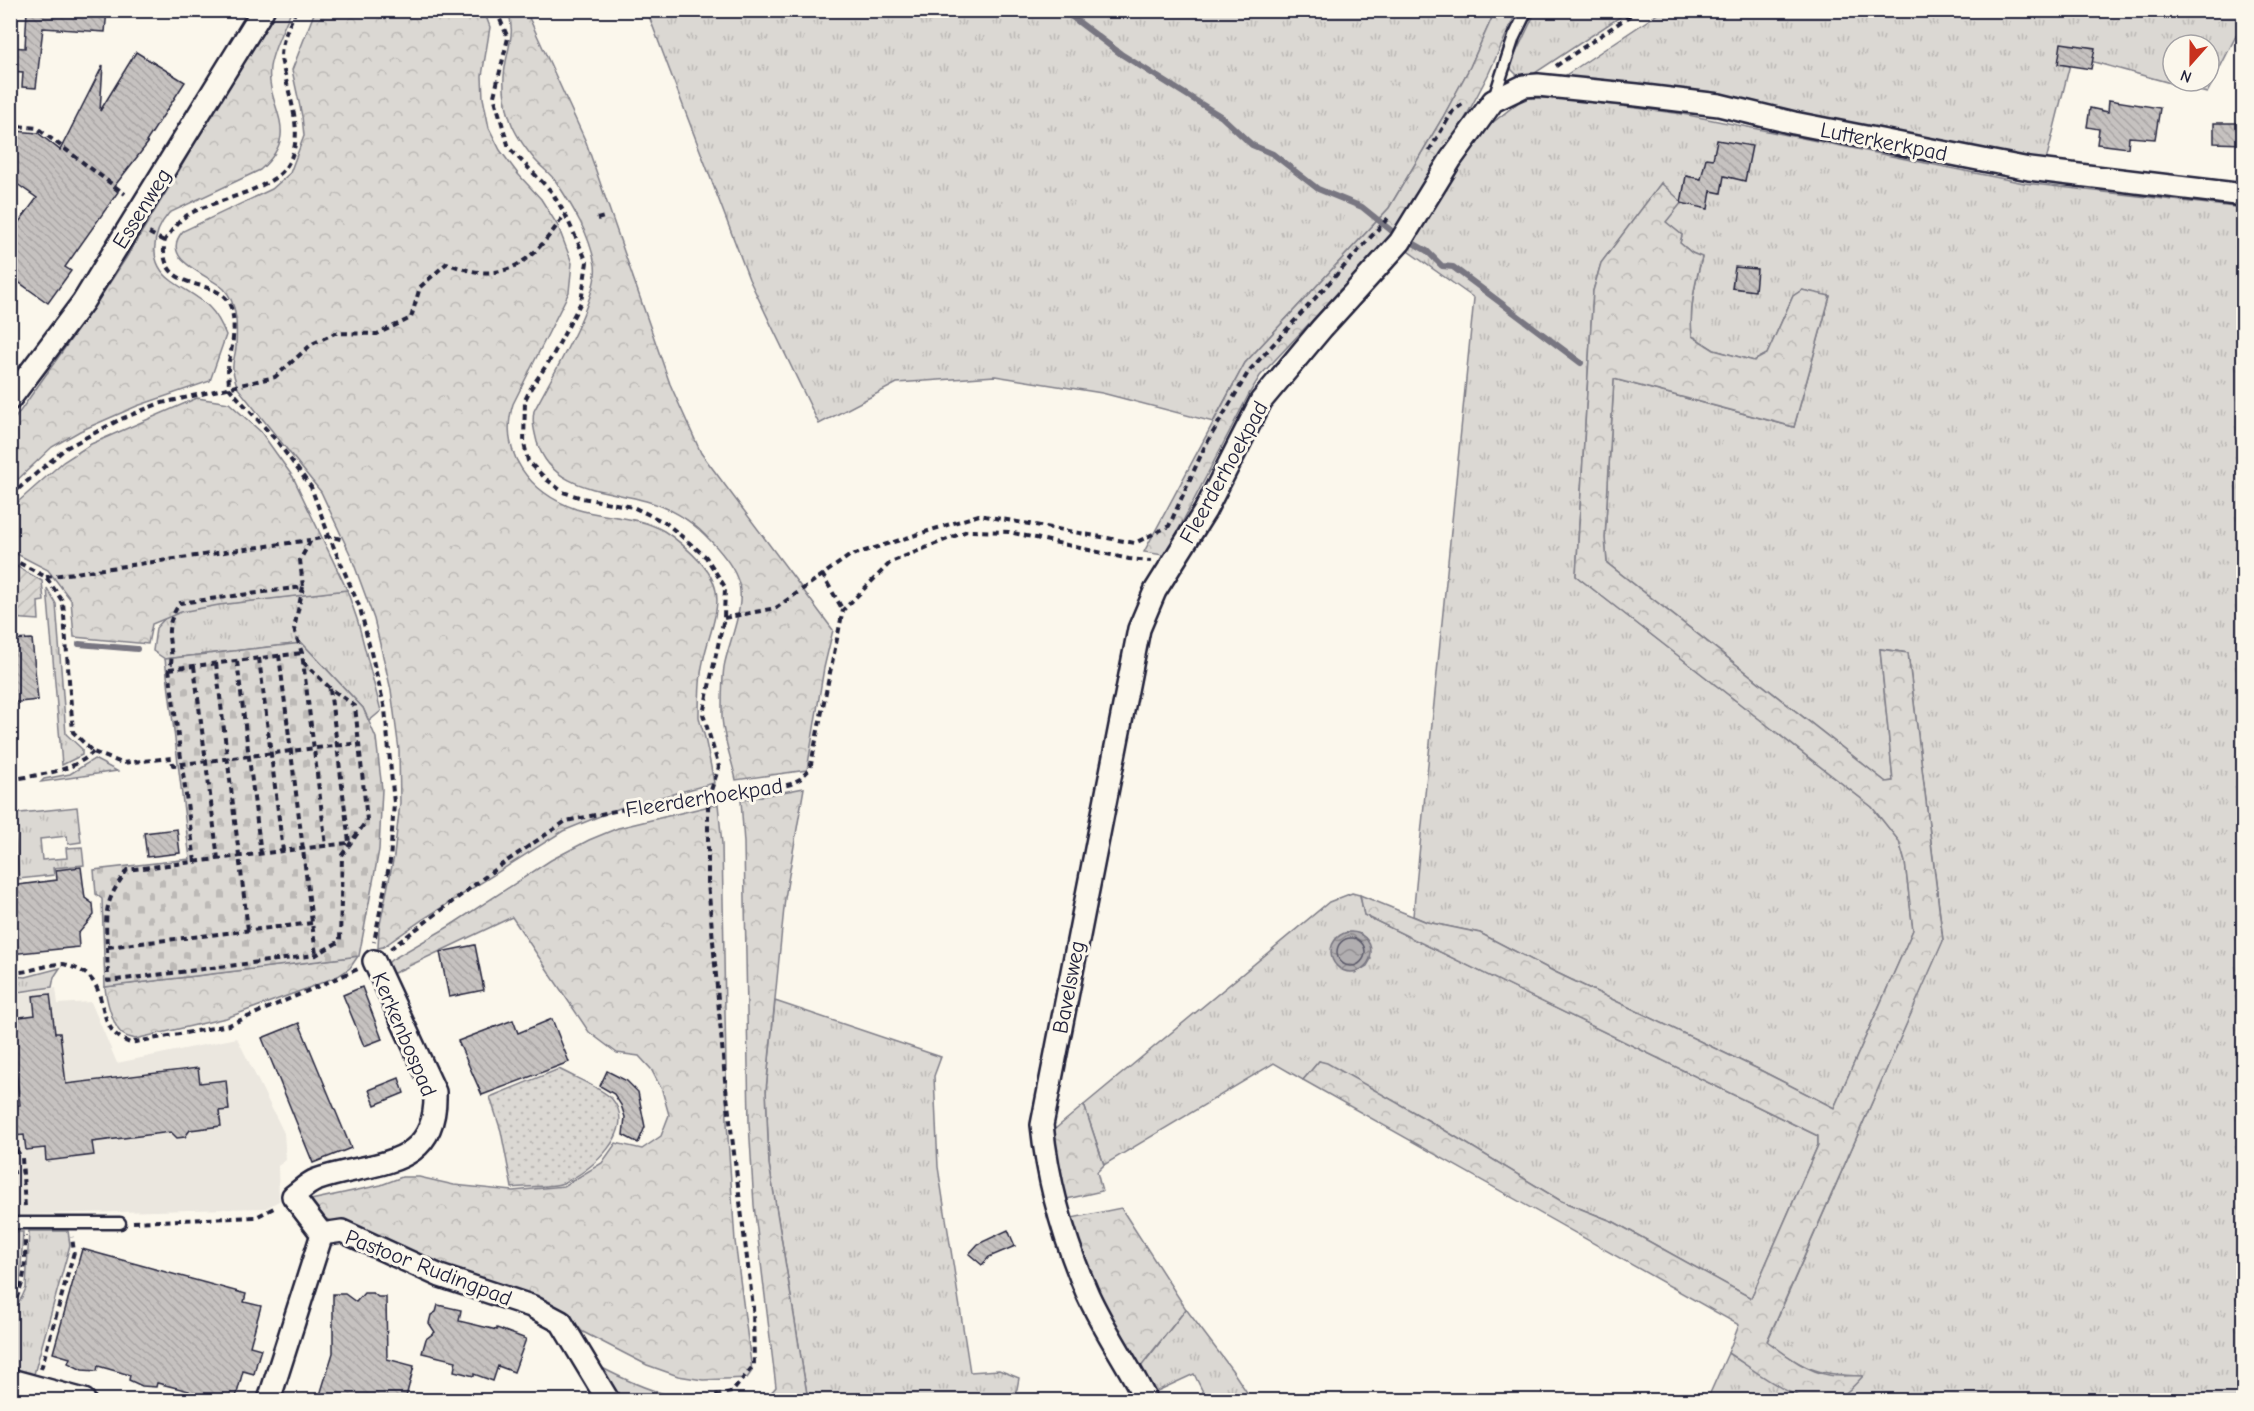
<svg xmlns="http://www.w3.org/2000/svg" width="2254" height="1411" viewBox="0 0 2254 1411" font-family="'Comic Neue',sans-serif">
<defs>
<pattern id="grass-tufts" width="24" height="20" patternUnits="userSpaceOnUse" patternTransform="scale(1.5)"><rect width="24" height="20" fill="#dbd8d3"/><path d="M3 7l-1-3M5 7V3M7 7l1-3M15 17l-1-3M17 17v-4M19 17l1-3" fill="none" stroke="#bcb9b6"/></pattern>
<pattern id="forest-crowns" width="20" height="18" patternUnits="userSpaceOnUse" patternTransform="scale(1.5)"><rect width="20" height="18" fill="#dbd8d3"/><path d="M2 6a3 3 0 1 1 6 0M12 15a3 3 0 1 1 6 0" fill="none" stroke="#bcb9b6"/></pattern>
<pattern id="cemetery-stones" width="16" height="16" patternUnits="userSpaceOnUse" patternTransform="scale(1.5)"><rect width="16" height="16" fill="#dbd8d3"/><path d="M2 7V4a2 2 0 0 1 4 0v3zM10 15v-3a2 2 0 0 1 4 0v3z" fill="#bcb9b6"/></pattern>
<pattern id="park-dots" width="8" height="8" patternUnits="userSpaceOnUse" patternTransform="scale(1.5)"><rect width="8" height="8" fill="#dbd8d3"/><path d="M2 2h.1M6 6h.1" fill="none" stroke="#bcb9b6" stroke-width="1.8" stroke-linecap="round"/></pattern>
<pattern id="garden-furrows" width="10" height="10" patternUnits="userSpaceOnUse" patternTransform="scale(1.5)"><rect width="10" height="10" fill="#dbd8d3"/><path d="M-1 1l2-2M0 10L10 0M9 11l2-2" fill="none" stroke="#bcb9b6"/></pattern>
<pattern id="water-waves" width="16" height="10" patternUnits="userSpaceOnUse" patternTransform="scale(1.5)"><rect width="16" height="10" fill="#b1aeb0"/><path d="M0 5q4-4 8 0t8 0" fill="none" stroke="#908d90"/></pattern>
<pattern id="building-back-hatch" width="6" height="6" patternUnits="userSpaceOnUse" patternTransform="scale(1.5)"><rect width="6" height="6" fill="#c6c2c0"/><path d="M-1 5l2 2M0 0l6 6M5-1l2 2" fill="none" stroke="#aaa6a6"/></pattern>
</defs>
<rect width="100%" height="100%" fill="#fbf7ec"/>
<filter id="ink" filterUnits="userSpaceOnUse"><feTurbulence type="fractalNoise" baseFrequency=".0167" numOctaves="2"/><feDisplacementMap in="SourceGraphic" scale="12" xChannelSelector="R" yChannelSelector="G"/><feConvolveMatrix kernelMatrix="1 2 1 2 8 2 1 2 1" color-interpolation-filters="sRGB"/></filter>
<g filter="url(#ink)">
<!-- built -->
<polygon fill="#ebe7df" points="56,988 58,1004 91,1002 117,1063 237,1038 284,1133 286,1160 278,1166 279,1201 266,1208 11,1215 10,1008 17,1005 17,994"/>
<!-- grass -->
<g fill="url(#grass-tufts)" stroke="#7e7d87" stroke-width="1.5" fill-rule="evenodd">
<polygon points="647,11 1495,11 1470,67 1443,117 1389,208 1245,363 1213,422 1102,393 995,376 897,383 819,424 749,279"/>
<polygon points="1536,11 1629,11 1529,77 1518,76 1511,69 1511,63"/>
<path d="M 1662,11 L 2243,11 L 2243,22 L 2207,93 L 2072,56 L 2045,165 L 1557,81 ZM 2173,45 L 2209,45 L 2209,81 L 2173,81 Z"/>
<path d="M 1529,98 L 1558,98 L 1683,114 L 2024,183 L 2243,208 L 2243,1400 L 1832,1400 L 1862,1376 C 1816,1375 1804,1369 1767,1342 L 1943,940 L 1908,653 L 1880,649 L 1893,781 L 1886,782 L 1607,563 L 1605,538 L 1614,379 L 1794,427 L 1830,296 L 1802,290 L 1793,296 L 1767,354 L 1754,361 L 1714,350 L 1692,336 C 1689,309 1695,283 1702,258 L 1692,253 L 1680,243 L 1682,235 L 1666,222 L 1661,183 L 1601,263 L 1593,291 L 1576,576 L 1872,807 L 1899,841 L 1905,862 L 1913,930 L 1834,1108 L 1758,1069 L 1555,972 L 1480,933 L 1427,922 L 1413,916 L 1474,298 L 1405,249 L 1473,138 L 1519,102 Z"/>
<polygon points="47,588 56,604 66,734 82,749 82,755 62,765"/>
<polygon points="347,590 358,622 381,711 369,721 363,708 302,643 165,659 153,651 156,628 169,614 206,606"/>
<polygon points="94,759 117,771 41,782 44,779 70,774"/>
<polygon points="77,807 81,842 68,844 67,836 40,839 42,860 67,858 66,848 82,847 84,865 53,868 54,875 19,879 15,832 11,832 11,814"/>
<path d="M 1352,893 L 1360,895 L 1364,915 L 1818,1136 L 1818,1145 L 1751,1298 L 1614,1222 L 1561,1201 L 1431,1122 L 1327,1064 L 1319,1061 L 1303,1080 L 1274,1063 L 1104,1165 L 1084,1105 L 1329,902 ZM 1347,932 L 1361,934 L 1371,959 L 1367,966 L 1355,973 L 1341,935 Z"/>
<polygon points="60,968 54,977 52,987 12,993 11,1007 11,976 26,977"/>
<polygon points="775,1001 941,1057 934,1076 938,1167 970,1372 999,1370 1019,1378 1017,1389 1010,1400 808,1400 769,1164 766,1090"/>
<polygon points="29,1231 68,1231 70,1245 34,1374 10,1367 11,1313 22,1297 26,1288"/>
<polygon points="11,1232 23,1232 20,1284 11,1303"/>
<polygon points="1186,1309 1232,1370 1252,1400 1207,1400 1194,1374 1153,1393 1140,1368"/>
<polygon points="1728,1353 1783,1388 1808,1400 1707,1400"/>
</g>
<!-- forest -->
<g fill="url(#forest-crowns)" stroke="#7e7d87" stroke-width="1.5">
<path d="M 270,11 L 291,11 C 284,28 273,48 270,67 C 265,108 304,131 260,170 L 169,213 C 152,233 147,263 172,281 C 184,290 200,297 210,308 C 218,316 222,325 226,335 L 210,381 L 137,406 L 80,431 L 52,447 L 11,486 L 11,424 L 93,308 L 126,258 L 177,174 Z"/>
<path d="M 315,11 L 484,11 L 490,27 L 482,76 L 483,98 L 489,128 L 500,150 L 518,174 L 541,199 L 558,226 L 572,263 L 569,292 L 513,404 C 498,453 530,493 576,509 C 604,518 636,515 664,531 C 677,539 691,552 702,564 C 731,597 710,625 703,662 C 699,679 699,700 699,717 C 700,723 702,728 704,734 C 708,750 711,767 714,783 L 620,808 L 563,831 L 422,920 L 383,947 L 378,948 L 379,929 L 394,856 L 400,803 L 399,750 L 391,690 L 374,619 L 351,556 L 321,492 L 237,387 C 236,381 233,375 233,369 C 232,361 236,354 236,346 C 237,327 238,304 224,289 C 208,274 158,260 183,231 L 272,189 L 290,173 L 304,136 L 302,116 L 292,70 Z"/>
<path d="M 508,11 L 526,11 L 586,142 L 670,384 L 701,453 L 833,630 L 824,668 L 807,770 L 736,780 C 732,760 721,732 722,713 C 722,698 722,682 724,667 C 728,642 748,604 737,578 C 731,562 717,547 705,535 C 689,519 668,507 646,501 C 605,489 552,491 537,442 C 534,430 532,422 534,411 C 550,380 600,297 595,265 C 590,235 574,209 557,183 C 551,174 542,168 535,160 C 526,149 516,136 511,122 C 506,109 503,91 504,77 C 505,52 517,36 508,11 Z"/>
<polygon points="1495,11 1517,11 1488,75 1460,128 1441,157 1406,220 1260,376 1249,394 1169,548 1163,555 1144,552 1245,363 1389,208 1443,117 1470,67"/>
<path d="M 1661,183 L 1682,202 L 1666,222 L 1682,235 L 1680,243 L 1692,253 L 1702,257 C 1695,283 1689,309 1692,336 L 1714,350 L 1754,361 L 1767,354 L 1793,296 L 1802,290 L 1830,296 L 1794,427 L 1614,379 L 1605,538 L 1607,563 L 1886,782 L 1893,781 L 1880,649 L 1908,653 L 1943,941 L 1767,1341 C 1786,1355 1806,1371 1829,1375 C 1840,1377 1852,1375 1863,1376 C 1855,1385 1845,1396 1834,1400 C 1802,1410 1753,1369 1728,1353 L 1739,1325 L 1303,1080 L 1319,1061 L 1327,1063 L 1431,1122 L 1561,1201 L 1614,1222 L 1751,1298 L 1818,1145 L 1818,1136 L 1364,915 L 1360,895 L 1427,922 L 1480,933 L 1555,972 L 1758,1069 L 1834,1108 L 1913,930 L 1905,862 L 1899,841 L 1872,807 L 1576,576 L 1593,291 L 1601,263 Z"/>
<polygon points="197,398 229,403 261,432 293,477 347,590 219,605 181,612 152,624 148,644 74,637 71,600 48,570 11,551 11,508 63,462 91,444"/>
<path d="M 804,788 L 785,898 L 766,1090 L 769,1164 L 808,1400 L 750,1400 C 760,1398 770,1396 776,1387 L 754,1205 L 749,1123 L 744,843 L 741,800 Z"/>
<polygon points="718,804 722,844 727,1123 735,1241 752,1371 747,1378 703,1380 678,1376 647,1365 550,1315 346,1226 309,1213 307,1207 311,1200 381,1185 402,1177 419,1177 454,1185 513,1191 564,1186 602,1163 616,1143 642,1149 661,1136 669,1115 662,1090 651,1069 639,1056 617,1053 589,1032 512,917 392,974 386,965 391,960 448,927 551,860 589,840 618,828"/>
<path d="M 358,956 L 350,968 L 338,976 L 306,989 L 226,1018 L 135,1039 C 130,1037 125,1037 121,1033 C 113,1025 106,999 105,987 Z"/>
<polygon points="1084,1105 1104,1165 1097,1172 1102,1191 1058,1201 1055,1174 1055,1129"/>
<polygon points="1121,1208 1186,1309 1140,1367 1133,1353 1122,1348 1062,1220"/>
<path d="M 591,1362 C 622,1379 654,1394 689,1400 L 614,1400 Z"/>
</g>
<!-- cemetery -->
<polygon fill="url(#cemetery-stones)" stroke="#7e7d87" stroke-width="1.5" points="302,643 363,708 376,738 382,789 379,850 359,956 105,987 102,899 96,894 94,870 190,859 165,659"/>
<!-- park -->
<path fill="url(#park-dots)" stroke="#7e7d87" stroke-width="1.5" d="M 559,1069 C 573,1077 602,1088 612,1099 C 639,1131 590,1172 563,1183 C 551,1188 526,1186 512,1188 L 501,1131 L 490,1097 Z"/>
<!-- garden -->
<polygon fill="url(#garden-furrows)" stroke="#7e7d87" stroke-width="1.5" points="11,563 42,581 44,601 38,602 39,620 11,618"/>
<!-- water -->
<circle fill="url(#water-waves)" stroke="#787681" stroke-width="1.5" cx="1351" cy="952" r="20"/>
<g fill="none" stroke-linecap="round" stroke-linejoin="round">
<!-- shore -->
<circle stroke="#5b5a6a" stroke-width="1.5" cx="1351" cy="952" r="14"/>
<!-- stream -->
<g stroke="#787681" stroke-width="6">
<polyline points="1063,10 1121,54 1222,117 1252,145 1273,154 1318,189 1362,207 1393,232"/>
<polyline points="1413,243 1427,251 1442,266 1453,267 1581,363"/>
<polyline points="79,644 137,649"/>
</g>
</g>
<!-- building -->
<g fill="url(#building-back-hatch)" stroke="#22223b" stroke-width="1.5">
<polygon points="27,10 107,10 105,32 43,28 36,88 22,87 23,72 10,71 10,47 25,48"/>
<polygon points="2061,43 2095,48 2091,69 2058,64"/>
<polygon points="136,52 185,82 146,142 148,143 113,188 118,192 65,267 71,271 48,303 10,276 10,234 37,198 10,179 16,131 38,133 60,150 103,65 100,111"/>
<polygon points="2109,100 2160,108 2155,139 2129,137 2128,148 2097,144 2099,129 2087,127 2090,108 2108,112"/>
<polygon points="2214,123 2244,123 2244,144 2214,143"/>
<polygon points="1717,140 1752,146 1745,181 1724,176 1721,193 1711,191 1708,209 1681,203 1686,176 1701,179 1706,158 1713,159"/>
<polygon points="1735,267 1757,269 1755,291 1732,288"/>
<polygon points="32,639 38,700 10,703 10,640"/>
<polygon points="177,829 180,853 147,857 144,833"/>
<polygon points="81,867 85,898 93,904 94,915 78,934 79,947 10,954 10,886 57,880 56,870"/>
<polygon points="475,945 484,990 449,997 440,952"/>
<polygon points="362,987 382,1039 364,1046 343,995"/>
<polygon points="50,994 55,1033 60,1033 66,1084 198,1068 200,1083 226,1080 229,1110 219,1111 221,1126 190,1130 185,1137 177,1138 171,1132 92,1142 94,1155 46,1161 45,1148 26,1150 24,1135 14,1136 11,1107 20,1105 12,1039 16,1038 13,1018 35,1015 33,996"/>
<polygon points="552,1019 569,1062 482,1095 458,1041 513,1020 518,1033"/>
<polygon points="299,1023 351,1148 313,1163 262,1038"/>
<polygon points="607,1071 627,1081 638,1092 645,1127 638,1143 623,1135 625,1117 621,1105 614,1094 600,1086"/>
<polygon points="399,1078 404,1093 375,1105 369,1090"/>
<polygon points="1008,1230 1015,1246 989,1257 982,1265 969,1254 978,1244"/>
<polygon points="82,1249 246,1294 244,1302 261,1306 250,1346 261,1349 257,1362 254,1374 243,1371 235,1401 196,1401 188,1397 189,1391 157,1383 156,1387 142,1386 129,1380 130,1375 98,1366 97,1371 82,1370 68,1363 70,1358 53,1353"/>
<polygon points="364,1293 373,1293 378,1297 386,1297 387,1359 414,1366 405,1401 339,1401 320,1395 333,1353 333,1294 345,1294 356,1302"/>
<polygon points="438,1305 461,1310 459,1321 497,1330 497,1328 526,1339 514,1372 498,1366 493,1381 474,1374 474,1376 454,1371 456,1361 422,1353 426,1339 435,1332 429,1323 431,1315 436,1312"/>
</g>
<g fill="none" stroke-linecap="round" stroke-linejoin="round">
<defs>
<g id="lane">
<polyline points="1493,101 1514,37 1527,10"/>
<polyline points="10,1223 120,1223"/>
</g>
<g id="street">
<polyline points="10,399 83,302 263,10"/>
<path d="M 322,1234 L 293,1196 C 300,1191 308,1183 316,1180 C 371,1160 438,1172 435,1092 L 374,961"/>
<polyline points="322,1234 342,1231 440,1276 531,1306 561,1322 608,1400"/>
<polyline points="10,1380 84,1400"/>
<polyline points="269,1400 322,1234"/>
<path d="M 1146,1400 C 1128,1364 1105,1332 1088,1295 C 1065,1242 1048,1183 1042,1125 L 1139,629 L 1155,591 L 1205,511 L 1261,401 L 1322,328 L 1400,242 L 1451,159 L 1493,101 L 1524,86 L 1538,85 L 1637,95 L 1719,105 L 1794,123 L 2029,169 L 2244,195"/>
</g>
</defs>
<!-- lane casing -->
<use href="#lane" stroke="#22223b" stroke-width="15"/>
<!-- street casing -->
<use href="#street" stroke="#22223b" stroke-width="26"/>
<!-- path -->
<g stroke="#22223b" stroke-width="4" stroke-dasharray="6 4.5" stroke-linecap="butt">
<path d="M 296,10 C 289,26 281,40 281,58 C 282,65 285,73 286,80 C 293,108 304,141 286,167 C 272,189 217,200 193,212 C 183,216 176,225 170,233 C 167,237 164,240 164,245 C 161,294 216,277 229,303 C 237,318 233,345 229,361 C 227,369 229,379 229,388 L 276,440 L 311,487 L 329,536 L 360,608 L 385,709 L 394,803 L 390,861 L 374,942"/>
<polyline points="496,10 508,38 494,96 509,148 551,191 565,214 587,262 581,302 552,357 531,388 525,400 524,443 528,461 546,479 563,492 582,498 633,507 666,523 706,557 725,587 724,618 703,714 719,767 708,799 708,883 725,1080 753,1307 754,1365 732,1392 686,1400"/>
<polyline points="1556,66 1638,10"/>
<polyline points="10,121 17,126 37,128 125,194"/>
<polyline points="1429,151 1453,111 1464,103"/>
<polyline points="597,219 604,217"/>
<polyline points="149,233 164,241"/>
<path d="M 10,496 L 66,448 L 121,419 L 158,404 L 275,377 L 312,344 L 335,333 L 377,334 L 411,318 L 420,287 L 447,263 C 505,288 533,261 565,214"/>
<polyline points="10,558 46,577 63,602 73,732 93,752 122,763 172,758 173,765 359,743"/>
<polyline points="822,574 843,610"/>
<polyline points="46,577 310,540"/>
<polyline points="303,587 294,629 302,653 326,846"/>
<polyline points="724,618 776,608 849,556 979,515 1135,543 1169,526 1205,446 1249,371 1389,217"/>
<polyline points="279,655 316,955"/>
<polyline points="259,658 283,851"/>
<polyline points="237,661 261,854"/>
<polyline points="216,663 248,930"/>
<polyline points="194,666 218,859"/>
<polyline points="169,669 302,653"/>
<polyline points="330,689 349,842"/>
<path d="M 10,780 C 40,774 71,773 93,752"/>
<path d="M 195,862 L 169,669 C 175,657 168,644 169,630 C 170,620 174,612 180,603 L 303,587 L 300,560 L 311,540 L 329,536 L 344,540"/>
<path d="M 312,923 L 107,947 C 105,909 105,902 127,870 L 348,843"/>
<polyline points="107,947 108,981 316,955 340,941 342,855 367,820 355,706 330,688 303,662"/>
<polyline points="390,949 498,867 566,821 620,810 670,805 772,789 791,784 800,779 810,769 843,610 891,562 967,531 1009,532 1129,559 1151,561"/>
<path d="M 10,972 C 29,974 44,964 62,964 C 66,964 71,967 75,968 C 115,983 89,1027 130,1043 L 229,1025 L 358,969"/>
<polyline points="10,1141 22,1158 25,1208"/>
<polyline points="10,1173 23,1171"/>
<polyline points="133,1222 256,1217 276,1207"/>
<path d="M 10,1307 C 27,1286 25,1262 25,1236"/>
<polyline points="41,1369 74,1252 72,1237"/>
<polyline points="626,1398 655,1400"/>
</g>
<!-- lane -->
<use href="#lane" stroke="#fbf7ec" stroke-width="10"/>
<!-- street -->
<use href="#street" stroke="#fbf7ec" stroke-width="21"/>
</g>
</g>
<g text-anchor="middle" stroke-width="6" stroke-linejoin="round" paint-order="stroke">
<!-- street labels -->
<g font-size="22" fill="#22223b" stroke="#fbf7ec">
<text transform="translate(1884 141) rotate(11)" y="8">Lutterkerkpad</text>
<text transform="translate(141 208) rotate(-58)" y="8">Essenweg</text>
<text transform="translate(1223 472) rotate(-61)" y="8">Fleerderhoekpad</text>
<text transform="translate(704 797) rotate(-9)" y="8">Fleerderhoekpad</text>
<text transform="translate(1068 987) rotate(-79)" y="8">Bavelsweg</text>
<text transform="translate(405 1034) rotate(67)" y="8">Kerkenbospad</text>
<text transform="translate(429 1267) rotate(21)" y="8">Pastoor Rudingpad</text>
</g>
</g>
<!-- margin -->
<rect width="2254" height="1411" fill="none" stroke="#fbf7ec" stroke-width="36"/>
<rect x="18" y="18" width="2218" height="1375" fill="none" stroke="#22223b" stroke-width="2" filter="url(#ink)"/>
<!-- north arrow -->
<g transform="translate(2191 63) rotate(201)"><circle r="28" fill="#fbf7ec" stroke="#a4a2a5" stroke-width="1.5"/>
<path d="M0-4.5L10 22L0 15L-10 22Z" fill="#c8321e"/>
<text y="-9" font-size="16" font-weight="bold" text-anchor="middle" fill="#22223b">N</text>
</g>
</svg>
